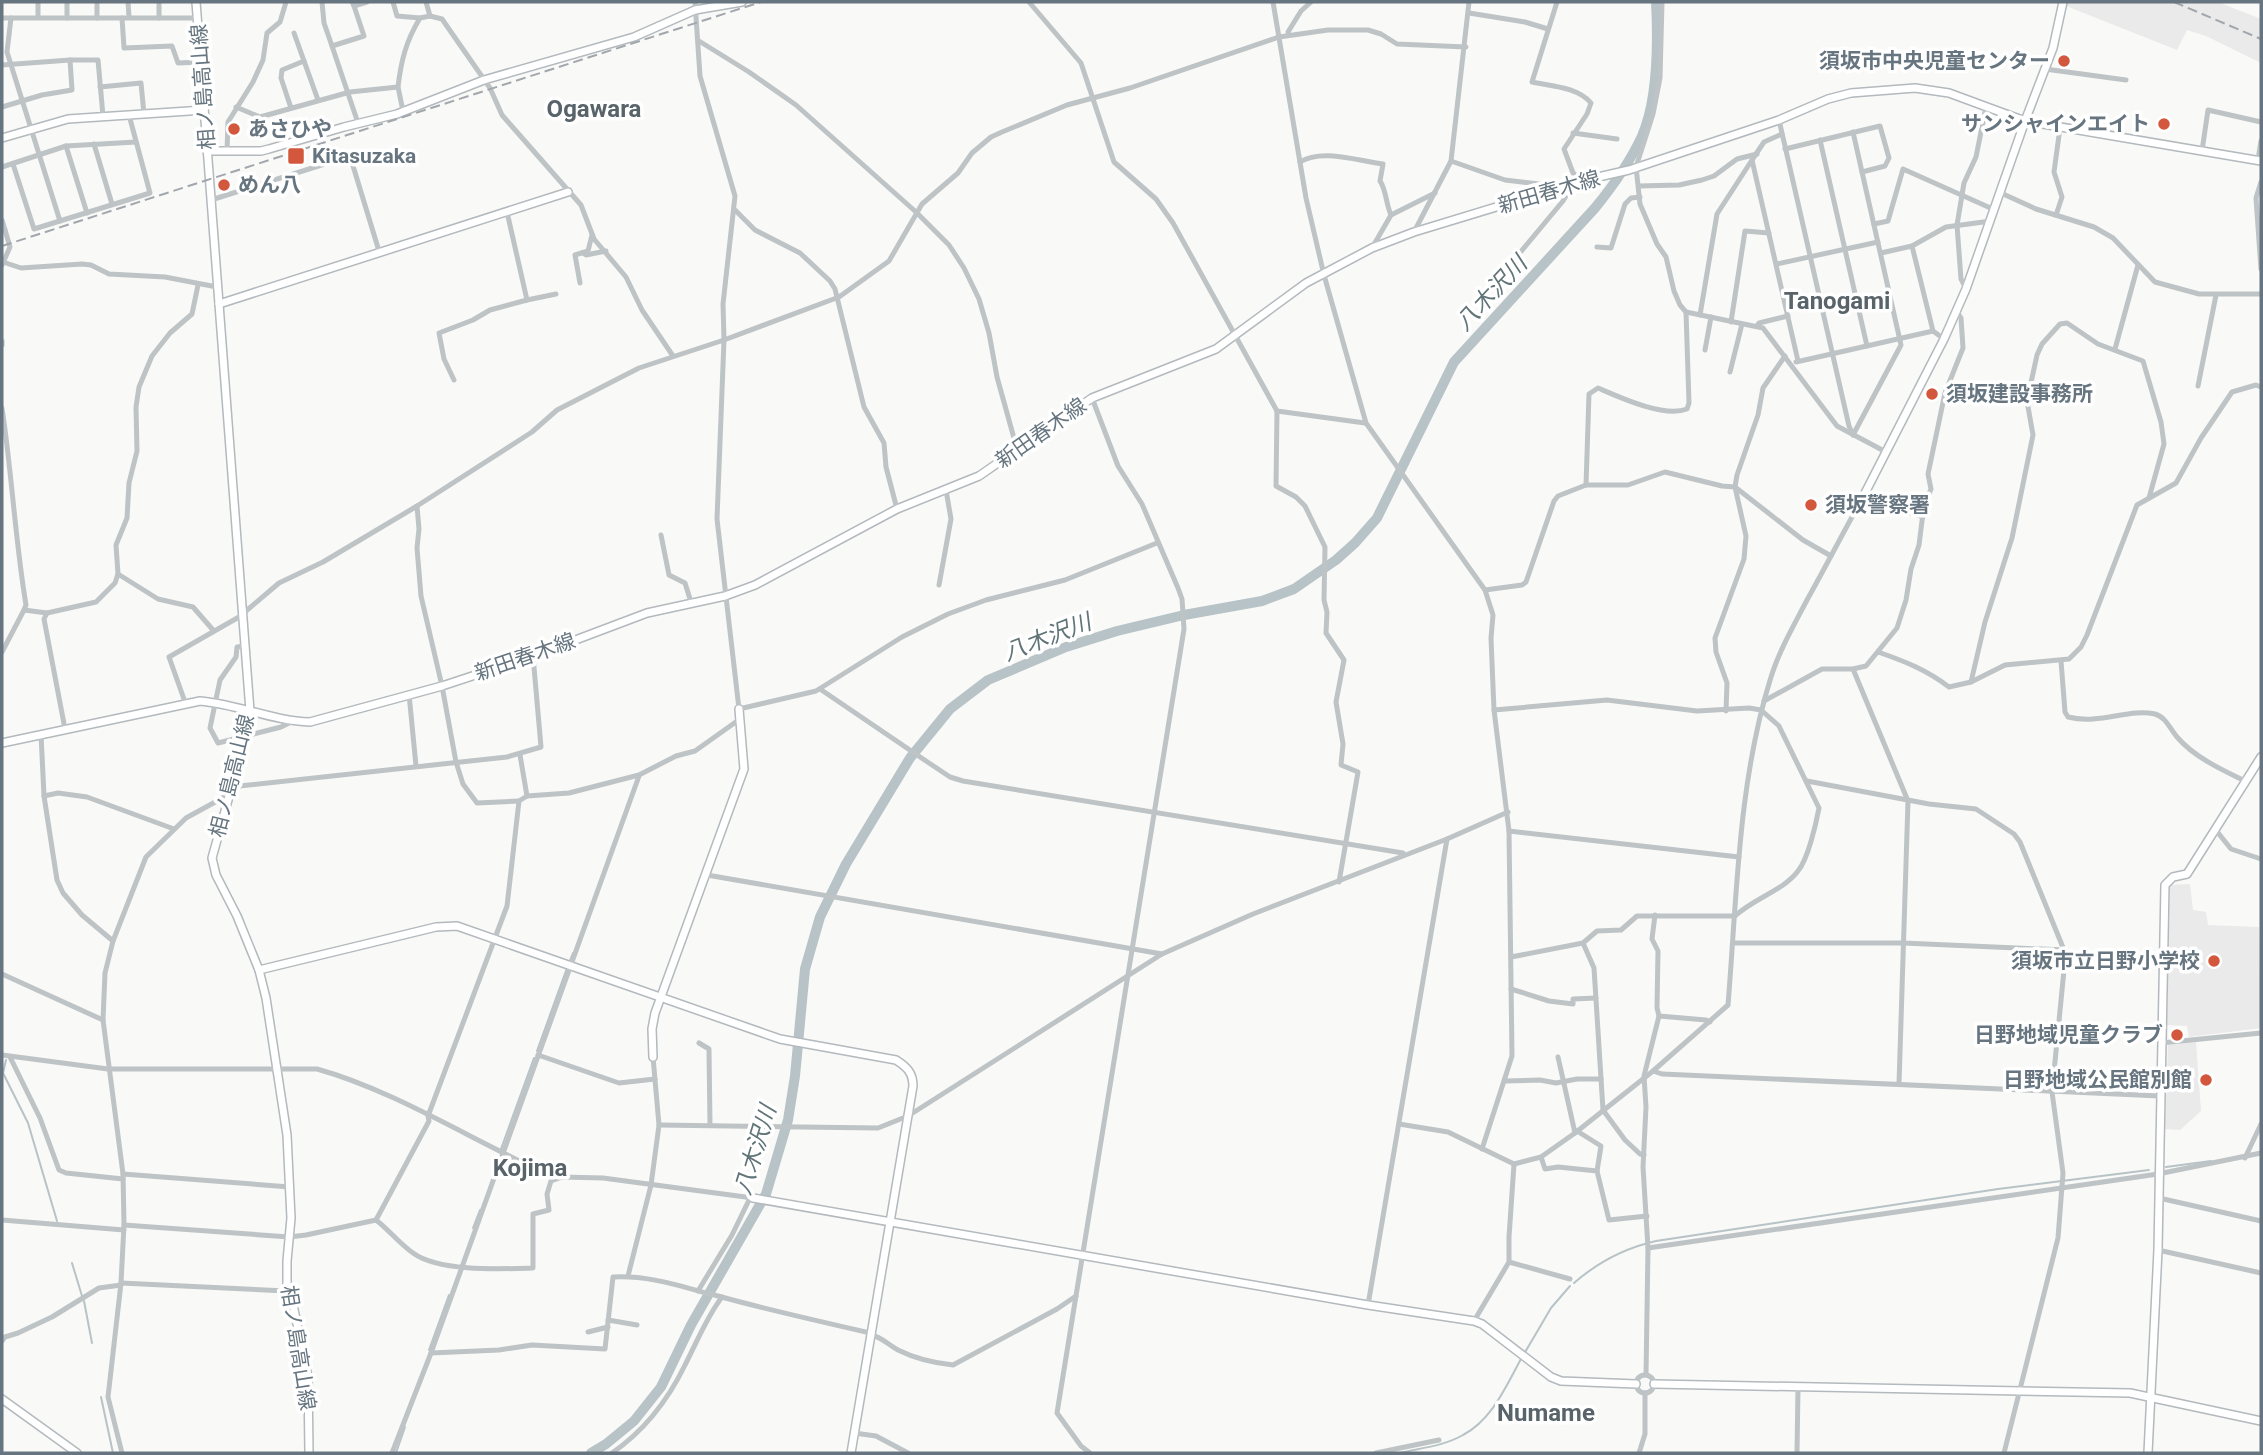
<svg xmlns="http://www.w3.org/2000/svg" width="2263" height="1455" viewBox="0 0 2263 1455" font-family="Roboto,'Noto Sans JP',sans-serif">
<rect width="100%" height="100%" fill="#f9f9f7"/>
<!-- built -->
<g fill="#eaeaea">
<polygon points="2066,2 2218,2 2261,19 2261,63 2206,36 2187,30 2177,50 2066,6"/>
<polygon points="2190,884 2193,910 2206,912 2208,925 2259,927 2261,1028 2189,1037 2187,1026 2167,1025 2170,885"/>
<polygon points="2196,1042 2201,1111 2180,1130 2165,1129 2168,1045"/>
</g>
<g fill="none" stroke-linecap="round" stroke-linejoin="round">
<!-- stream -->
<g stroke="#b7c3c6" stroke-width="2">
<polyline points="569,963 573,953"/>
<polyline points="537,1051 567,968"/>
<polyline points="6,1060 3,1073 28,1123 57,1221"/>
<polyline points="501,1149 534,1058"/>
<polyline points="2166,1167 2211,1161"/>
<polyline points="473,1228 480,1210"/>
<polyline points="72,1263 82,1296"/>
<path d="M 1574,1283 C 1598,1262 1625,1248 1656,1241 L 1998,1189 L 2149,1170"/>
<polyline points="84,1301 92,1343"/>
<polyline points="429,1350 449,1295"/>
<polyline points="1524,1354 1551,1308 1570,1286"/>
<polyline points="101,1397 113,1453"/>
<polyline points="396,1453 405,1427"/>
<path d="M 1400,1453 C 1421,1448 1444,1446 1463,1435 C 1492,1420 1506,1386 1521,1359"/>
</g>
<!-- river -->
<path stroke="#b7c3c6" stroke-width="10" d="M 591,1453 L 606,1444 L 634,1421 L 661,1387 L 691,1325 L 766,1194 L 788,1120 L 795,1076 L 805,969 L 820,917 L 846,864 L 910,758 L 950,709 L 988,680 L 1066,647 L 1117,631 L 1184,615 L 1262,601 L 1294,589 L 1336,560 L 1355,543 L 1377,518 L 1454,362 L 1595,208 C 1613,186 1630,162 1642,136 C 1658,99 1658,41 1656,2"/>
<defs>
<g id="secondary">
<polyline points="196,2 250,711 249,724 212,858 216,875 237,916 259,970 266,998 287,1135 291,1218 287,1261 287,1291 292,1300 308,1377 309,1453"/>
<polyline points="2,138 68,119 204,110"/>
<polyline points="207,151 261,151 269,149 344,127 397,114 484,80 634,37 695,10 742,2"/>
<polyline points="219,304 568,192"/>
<polyline points="1863,497 1944,339 1966,289 2025,121 2261,161"/>
<path d="M 2,743 L 200,701 C 237,704 273,721 310,722 L 442,686 L 533,656 L 647,613 L 725,596 L 755,585 L 897,509 L 979,476 L 1092,398 L 1216,349 L 1306,283 L 1372,248 L 1414,232 L 1585,180 L 1629,170 L 1779,120 L 1828,99 L 1851,93 L 1915,88 L 1949,93 L 2025,121 L 2053,48 L 2063,2"/>
<path d="M 259,970 L 436,927 L 457,926 L 780,1039 L 896,1060 C 907,1067 913,1073 913,1086 L 851,1453"/>
<polyline points="653,1057 652,1029 655,1013 744,769 739,709"/>
<polyline points="753,1198 1368,1305 1474,1321 1482,1324 1551,1377 1561,1381 1636,1384"/>
<polyline points="1654,1384 2130,1393 2261,1421"/>
<polyline points="2,1399 77,1453"/>
<polyline points="2148,1453 2158,1250 2165,885 2173,877 2187,874 2261,757"/>
</g>
</defs>
<!-- secondary casing -->
<use href="#secondary" stroke="#b3b9bd" stroke-width="10"/>
<!-- street -->
<g stroke="#bec3c6" stroke-width="5">
<polyline points="38,2 38,17"/>
<polyline points="67,2 67,18"/>
<polyline points="97,2 97,18"/>
<polyline points="128,2 129,17"/>
<polyline points="159,2 159,18"/>
<polyline points="322,2 324,23 332,46 364,36 354,6"/>
<polyline points="352,2 354,6 367,2"/>
<polyline points="393,2 397,16 420,18"/>
<polyline points="426,2 430,16 442,19 490,88 502,115 581,205 594,239 626,277 642,310 673,356"/>
<polyline points="695,2 700,76 735,196 723,304 724,340 717,519 739,709 816,691 902,637 948,614 986,600 1065,580 1157,543"/>
<polyline points="1029,2 1081,63 1114,162 1156,199 1173,223 1277,411 1365,423"/>
<polyline points="1273,2 1306,198 1324,275 1366,423 1485,590 1493,615 1491,638 1494,710 1509,831 1512,1056 1482,1149"/>
<path d="M 1557,2 L 1532,82 C 1551,86 1578,87 1591,103 L 1587,114 L 1564,149 L 1573,173 L 1584,180"/>
<polyline points="1662,2 1660,78 1653,114 1636,167 1640,204 1657,244 1666,257 1674,291 1680,305 1686,312 1763,328 1837,426 1886,452"/>
<polyline points="1469,13 1525,22 1548,29"/>
<polyline points="2,18 197,18"/>
<polyline points="11,18 7,52 60,221"/>
<polyline points="122,18 124,48 172,46 178,63 200,62"/>
<polyline points="294,33 318,100"/>
<polyline points="1289,35 1288,32 1301,11 1311,2"/>
<polyline points="699,41 749,72 796,105 916,212 949,245 964,268 979,299 989,333 997,377 1017,449"/>
<polyline points="332,46 358,123"/>
<polyline points="70,60 98,60 103,116"/>
<polyline points="2,65 70,60 72,90 42,95 2,107"/>
<polyline points="2045,69 2126,80"/>
<polyline points="100,87 141,83 144,114"/>
<path d="M 398,87 C 401,61 406,41 420,18 L 430,16"/>
<polyline points="236,107 260,117 350,92 398,87 403,111"/>
<polyline points="291,108 281,78 282,70 304,61"/>
<polyline points="1779,120 1849,426 1853,435"/>
<polyline points="1573,133 1617,139"/>
<polyline points="1782,134 1764,142 1752,160 1798,361"/>
<polyline points="1820,140 1867,346"/>
<polyline points="94,144 112,204"/>
<polyline points="66,146 87,213"/>
<polyline points="1785,149 1880,126 1889,158 1885,166 1862,172"/>
<polyline points="227,151 228,122 253,82 263,60 267,33 280,22 286,2"/>
<polyline points="2202,151 2208,110 2261,122"/>
<polyline points="2258,160 2261,141"/>
<polyline points="1451,161 1505,180 1566,187 1566,196 1563,201 1504,272"/>
<path d="M 1300,162 C 1322,148 1358,161 1383,164 L 1380,181 C 1386,189 1386,204 1391,215"/>
<polyline points="13,164 34,229 150,193 129,115"/>
<polyline points="2,167 66,146 136,142"/>
<polyline points="2261,182 2256,198 2261,269"/>
<polyline points="1639,186 1679,185 1702,180 1714,176 1737,159 1757,154"/>
<polyline points="2001,193 2036,209 2094,227 2113,238 2155,282 2199,294 2261,294"/>
<polyline points="211,200 350,156 379,251"/>
<polyline points="735,210 755,230 800,253 830,281 835,289 864,407 884,443 886,467 897,509"/>
<polyline points="507,212 527,300 556,294"/>
<polyline points="2056,215 2062,197 2054,172 2060,128"/>
<polyline points="2,220 5,230"/>
<polyline points="1874,224 1888,221 1903,169 1995,210"/>
<polyline points="2,231 5,230 10,247 2,265"/>
<polyline points="1414,232 1451,161 1469,2"/>
<polyline points="1912,246 1946,227 1991,221"/>
<polyline points="1597,247 1611,248 1625,204 1631,198 1640,197"/>
<polyline points="1372,248 1391,215 1435,193"/>
<polyline points="583,253 586,255 606,251"/>
<polyline points="1881,253 1912,246 1933,331 1944,339"/>
<polyline points="3,262 21,268 82,264 91,265 109,274 165,277 217,287"/>
<polyline points="1777,264 1878,242"/>
<polyline points="580,283 575,255 588,251 592,235"/>
<polyline points="1966,289 1961,279 1957,225 1964,183 1976,157 1986,107"/>
<polyline points="1700,315 1717,214 1752,160"/>
<polyline points="1731,322 1745,231 1769,233"/>
<polyline points="1757,326 1759,323 1788,316"/>
<polyline points="2,341 2,345"/>
<polyline points="2115,349 2138,265"/>
<polyline points="1705,350 1711,317"/>
<polyline points="1796,362 1933,331"/>
<polyline points="1730,372 1742,324"/>
<polyline points="454,380 444,359 439,333 473,320 490,310 527,300"/>
<polyline points="2198,386 2216,295"/>
<path d="M 2,408 C 12,474 15,539 26,605 L 24,610"/>
<polyline points="1277,411 1276,486 1296,497 1305,506 1325,547 1324,600 1327,612 1326,633 1344,660 1336,702 1343,744 1341,765 1358,772 1339,882"/>
<polyline points="1853,435 1901,345 1853,132"/>
<path d="M 1586,485 L 1589,394 L 1598,388 C 1619,397 1664,418 1687,409 L 1689,403 L 1686,312"/>
<polyline points="417,506 419,529 417,548 421,596 442,686 456,762 463,784 477,803 519,801"/>
<polyline points="661,535 669,575 685,583 691,602"/>
<polyline points="118,574 158,599 193,607 213,630"/>
<polyline points="939,585 951,519 946,490"/>
<polyline points="1485,590 1522,585 1526,582 1554,501 1558,496 1586,485 1628,485 1665,472 1722,486 1735,487 1803,540 1831,556"/>
<polyline points="47,613 44,619 65,729"/>
<polyline points="246,646 237,647 236,657 220,680 210,728 218,743 281,727 295,720"/>
<polyline points="2,652 24,610 47,613 96,602 115,583 118,574 116,545 127,518 129,483 137,451 136,407 139,387 152,356 170,333 192,314 198,285"/>
<path d="M 1878,652 C 1904,661 1927,670 1949,687 L 1971,682 L 2005,665 L 2069,659 L 2081,647 L 2087,635 L 2137,505 L 2176,483 L 2201,438 L 2232,392 L 2256,385 L 2261,387"/>
<path d="M 2061,661 L 2065,712 L 2068,717 C 2100,725 2129,708 2155,714 C 2166,717 2170,729 2177,737 C 2194,757 2222,770 2245,781"/>
<polyline points="1853,669 1908,801 1899,1084"/>
<polyline points="1971,682 1985,622 2012,538 2033,435 2027,401 2037,355 2042,344 2060,324 2067,323 2098,344 2143,361 2161,422 2164,444 2149,498"/>
<polyline points="820,689 929,763 950,777 963,781 1403,853"/>
<polyline points="409,694 416,766"/>
<polyline points="1764,701 1822,669 1853,669 1866,666 1897,628 1906,600 1911,569 1919,545 1924,505 1931,489 1928,474 1945,393 1963,348 1961,318 1956,310"/>
<polyline points="185,702 169,657 239,617 279,583 323,562 417,506 532,432 557,410 639,368 724,340 839,297 889,261 922,204 958,173 972,153 991,137 1002,132 1067,105 1130,88 1279,37 1328,30 1368,30 1381,34 1397,44 1466,47"/>
<path d="M 1494,710 L 1607,700 L 1697,711 L 1749,708 L 1761,710 L 1779,726 L 1819,808 C 1816,824 1808,859 1798,871 C 1783,891 1754,898 1735,916 L 1637,916 L 1621,930 L 1597,931 L 1583,943 L 1511,957"/>
<polyline points="1726,711 1727,683 1716,652 1715,638 1744,559 1746,536 1735,487 1737,475 1758,415 1763,388 1785,356"/>
<polyline points="41,734 44,796 57,880 63,893 82,915 113,941"/>
<polyline points="520,755 527,796"/>
<polyline points="1807,781 1929,804 1976,809 2014,834 2020,842 2064,950 2064,970 2052,1092 2063,1173 2058,1238 2004,1453"/>
<polyline points="230,787 507,757 541,747 533,656"/>
<polyline points="44,796 58,793 87,797 174,829"/>
<polyline points="2215,829 2231,849 2261,859"/>
<polyline points="1509,831 1739,857"/>
<polyline points="707,875 1162,954"/>
<polyline points="1583,943 1594,968 1603,1110 1625,1140 1640,1154 1644,1155"/>
<polyline points="1733,943 1903,943 2064,950"/>
<polyline points="2,974 103,1020"/>
<polyline points="1511,989 1549,1001 1573,1004 1573,999 1596,998"/>
<polyline points="1659,1016 1706,1020 1710,1022"/>
<polyline points="699,1043 709,1049 710,1125"/>
<polyline points="2161,1043 2261,1033"/>
<path d="M 2,1055 L 108,1069 L 317,1069 C 393,1090 472,1140 545,1173 L 562,1177 L 603,1178 L 753,1198"/>
<polyline points="538,1055 619,1083 655,1079"/>
<polyline points="10,1057 40,1118 59,1170 66,1173 123,1179"/>
<polyline points="1558,1057 1575,1133"/>
<polyline points="1653,1071 1662,1074 2160,1096"/>
<polyline points="1505,1081 1540,1080 1556,1083 1577,1079 1601,1079"/>
<path d="M 1399,1124 L 1448,1132 L 1514,1164 L 1541,1157 L 1575,1133 L 1653,1071 L 1728,1005 C 1737,895 1738,782 1771,677 C 1779,651 1794,625 1807,600 C 1826,566 1844,531 1863,497 L 1923,517"/>
<polyline points="659,1125 878,1128 908,1116 1162,954 1253,914 1447,839 1508,812"/>
<polyline points="1577,1131 1601,1146 1597,1171"/>
<polyline points="1541,1157 1545,1169 1558,1167 1597,1171 1609,1220 1647,1216"/>
<polyline points="2245,1158 2261,1124"/>
<polyline points="123,1174 290,1187"/>
<polyline points="2159,1198 2261,1221"/>
<polyline points="2,1220 124,1230"/>
<path d="M 376,1220 C 389,1230 400,1244 413,1253 C 439,1272 501,1269 533,1268 L 533,1214 L 549,1210 L 547,1194 L 551,1181 L 562,1177"/>
<polyline points="124,1225 289,1237 306,1235 376,1220 429,1121 428,1116 507,906 519,801 527,796 569,793 639,775 676,756 695,751 740,719"/>
<polyline points="1648,1248 2158,1174 2261,1153"/>
<polyline points="2158,1250 2261,1273"/>
<polyline points="1509,1262 1570,1279"/>
<polyline points="628,1276 651,1185 659,1125 653,1057"/>
<polyline points="121,1283 287,1291"/>
<polyline points="698,1291 732,1235 750,1198"/>
<polyline points="1368,1305 1447,839"/>
<polyline points="608,1320 637,1325"/>
<polyline points="1474,1321 1509,1262 1509,1237 1514,1164"/>
<polyline points="588,1332 608,1327"/>
<path d="M 869,1334 C 882,1337 887,1344 898,1350 C 916,1359 934,1363 953,1365 L 1057,1309 L 1076,1296"/>
<polyline points="2,1341 5,1337 18,1333 52,1317 99,1288 121,1285"/>
<path d="M 431,1353 L 499,1350 L 532,1345 L 605,1349 L 613,1277 C 650,1275 682,1287 718,1296 C 768,1310 819,1321 870,1333"/>
<polyline points="1646,1375 1648,1248 1643,1167 1646,1107 1644,1076 1659,1016 1657,1008 1658,951 1652,939 1655,915"/>
<circle cx="1645" cy="1384" r="9"/>
<polyline points="854,1433 876,1436 908,1453"/>
<polyline points="122,1453 108,1397 121,1283 124,1225 123,1174 103,1020 105,973 113,941 146,857 186,818 228,795"/>
<polyline points="392,1453 431,1353 639,776"/>
<path d="M 612,1453 C 644,1431 668,1400 685,1365 C 697,1342 706,1318 722,1297"/>
<polyline points="1090,1453 1081,1446 1057,1413 1184,629 1182,599 1178,588 1142,504 1118,466 1092,398"/>
<polyline points="1376,1453 1439,1440"/>
<polyline points="1639,1453 1645,1434 1645,1393"/>
<polyline points="1797,1453 1798,1387"/>
</g>
<!-- secondary -->
<use href="#secondary" stroke="#fff" stroke-width="7"/>
<!-- rail -->
<g stroke="#a1a7ac" stroke-width="2" stroke-dasharray="10 5" stroke-linecap="butt">
<polyline points="2174,2 2261,39"/>
<polyline points="2,246 761,2"/>
</g>
</g>
<!-- markers -->
<g fill="#d3573c" stroke="#fff" stroke-width="2.5">
<circle cx="2064" cy="61" r="7"/>
<circle cx="2164" cy="124" r="7"/>
<circle cx="234" cy="129" r="7"/>
<rect x="287" y="147" width="18" height="18" rx="3.5"/>
<circle cx="224" cy="185" r="7"/>
<circle cx="1932" cy="394" r="7"/>
<circle cx="1811" cy="505" r="7"/>
<circle cx="2214" cy="961" r="7"/>
<circle cx="2177" cy="1035" r="7"/>
<circle cx="2206" cy="1080" r="7"/>
</g>
<g text-anchor="middle" stroke-width="7" stroke-linejoin="round" paint-order="stroke">
<!-- poi labels -->
<g font-size="21" font-weight="bold" fill="#66757f" stroke="#fff" text-anchor="end">
<text x="2050" y="68">須坂市中央児童センター</text>
<text x="2150" y="131">サンシャインエイト</text>
<text x="248" y="136" text-anchor="start">あさひや</text>
<text x="312" y="163" text-anchor="start">Kitasuzaka</text>
<text x="238" y="192" text-anchor="start">めん八</text>
<text x="1946" y="401" text-anchor="start">須坂建設事務所</text>
<text x="1825" y="512" text-anchor="start">須坂警察署</text>
<text x="2200" y="968">須坂市立日野小学校</text>
<text x="2163" y="1042">日野地域児童クラブ</text>
<text x="2192" y="1087">日野地域公民館別館</text>
</g>
<!-- street labels -->
<g font-size="21" fill="#66757f" stroke="#fff">
<text transform="translate(203 87) rotate(-94)" y="7">相ノ島高山線</text>
<text transform="translate(1549 192) rotate(-16)" y="7">新田春木線</text>
<text transform="translate(1041 433) rotate(-35)" y="7">新田春木線</text>
<text transform="translate(525 657) rotate(-19)" y="7">新田春木線</text>
<text transform="translate(232 776) rotate(-76)" y="7">相ノ島高山線</text>
<text transform="translate(298 1348) rotate(81)" y="7">相ノ島高山線</text>
</g>
<!-- water labels -->
<g font-size="23" font-style="italic" fill="#617478" stroke="#fff">
<text transform="translate(1491 293) rotate(-47)" y="8">八木沢川</text>
<text transform="translate(1047 637) rotate(-21)" y="8">八木沢川</text>
<text transform="translate(755 1150) rotate(-73)" y="8">八木沢川</text>
</g>
<!-- quarter labels -->
<g font-size="24" font-weight="bold" fill="#58636a" stroke="#fff">
<text x="594" y="117">Ogawara</text>
<text x="1837" y="309">Tanogami</text>
<text x="530" y="1176">Kojima</text>
<text x="1546" y="1421">Numame</text>
</g>
</g>
<!-- border -->
<rect width="2263" height="1455" fill="none" stroke="#66757f" stroke-width="7"/>
</svg>
